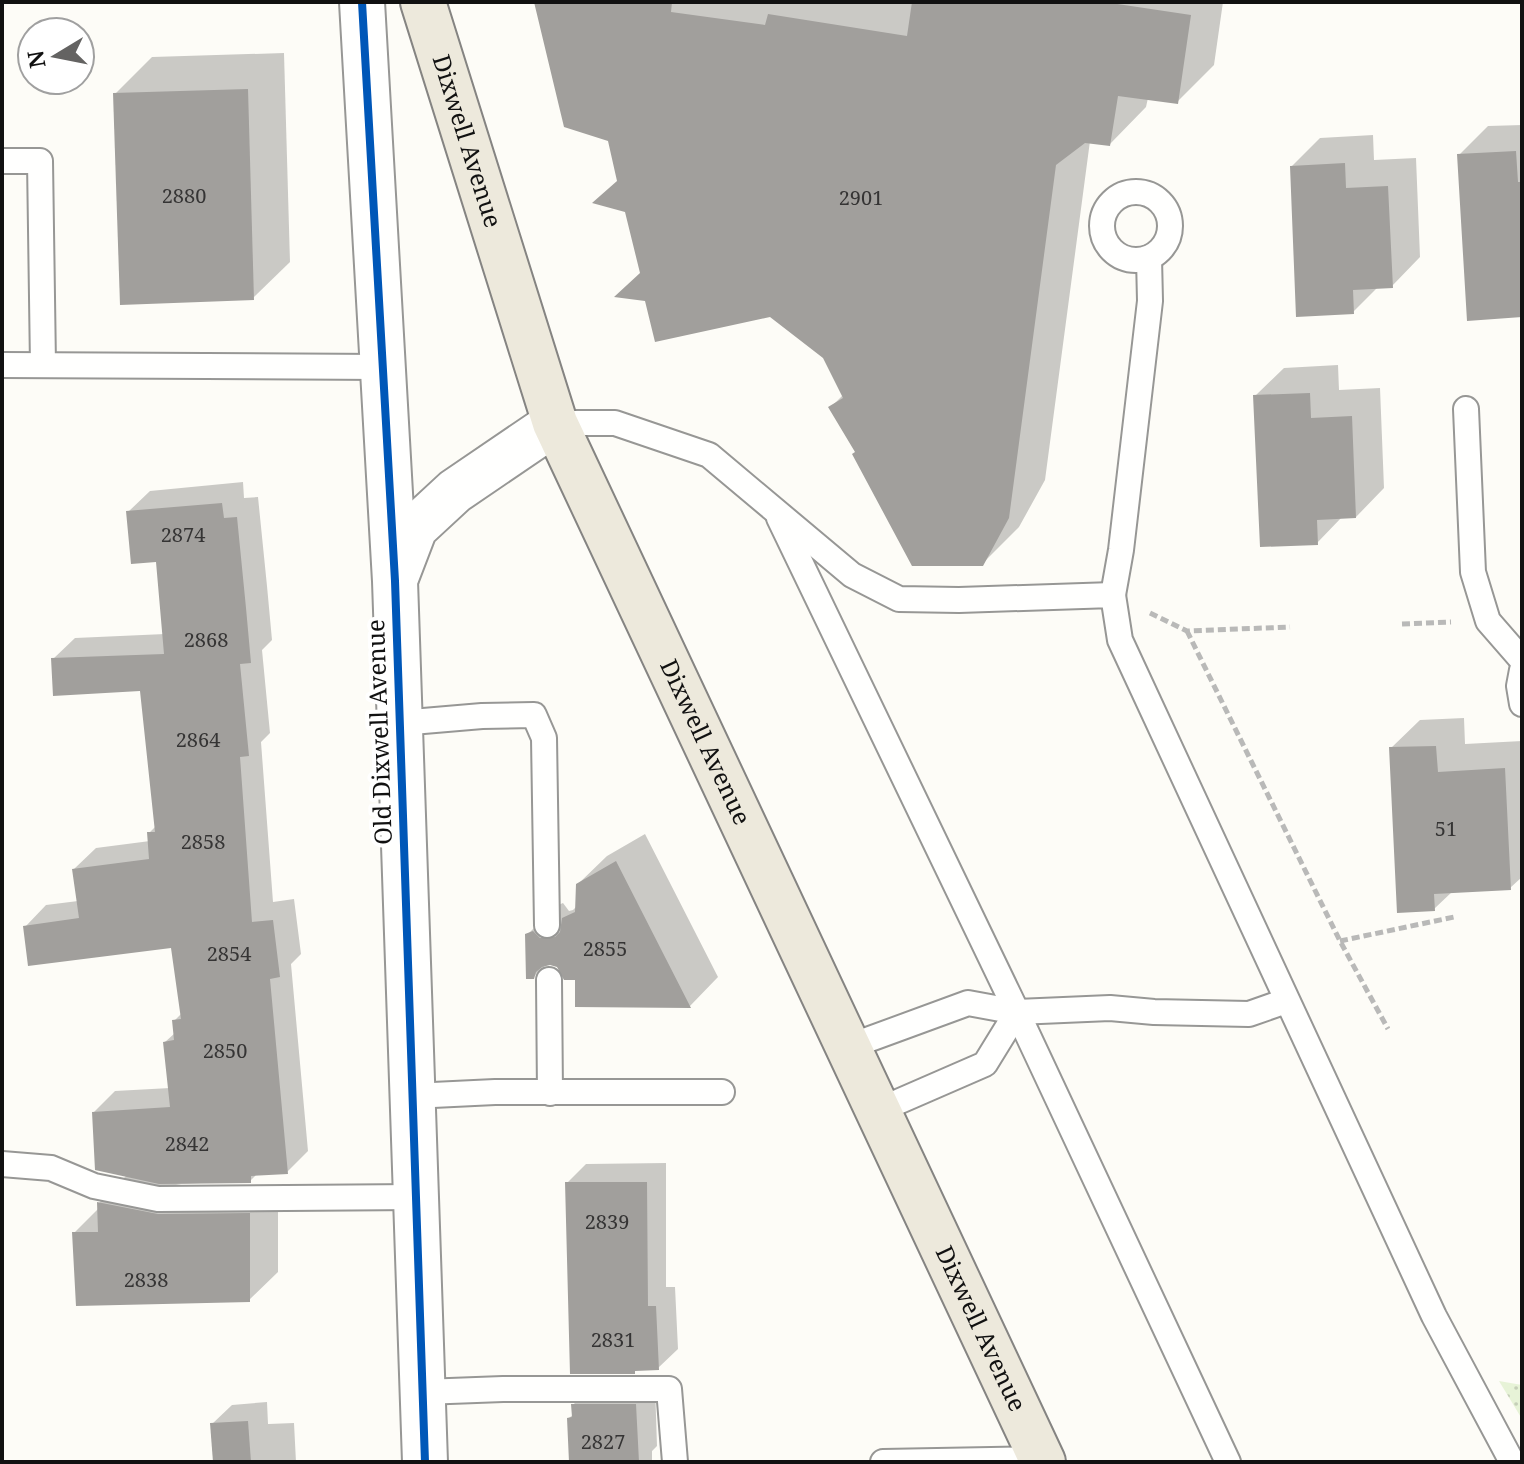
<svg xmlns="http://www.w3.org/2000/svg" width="1524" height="1464" viewBox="0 0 1524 1464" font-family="'Noto Serif',serif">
<defs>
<pattern id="park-dots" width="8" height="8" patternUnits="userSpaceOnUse" patternTransform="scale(2)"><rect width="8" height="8" fill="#e7f3d7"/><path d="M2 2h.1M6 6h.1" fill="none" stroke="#c5cfb8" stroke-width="1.8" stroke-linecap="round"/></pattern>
</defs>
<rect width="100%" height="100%" fill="#fdfcf7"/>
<!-- park -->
<polygon fill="url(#park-dots)" points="1499,1381 1522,1385 1522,1419"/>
<!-- shadow -->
<g fill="#0003">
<polygon points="536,2 1223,2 1214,65 1177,102 1148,98 1146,107 1110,144 1090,141 1045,480 1019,527 982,564 857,452 831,407 844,394 825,357 770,315 642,273 610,139"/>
<polygon points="284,53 290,262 253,298 115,94 152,57"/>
<polygon points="1522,125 1522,315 1459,155 1488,126"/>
<polygon points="1373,135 1374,160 1416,158 1420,257 1392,286 1378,287 1353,312 1292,166 1320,138"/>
<polygon points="1338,365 1339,390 1380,388 1384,488 1356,517 1342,517 1317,543 1255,396 1284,368"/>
<polygon points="243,482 244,498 258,497 267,586 272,640 262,650 270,733 261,742 273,902 294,899 301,954 291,964 308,1151 287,1172 258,1173 250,1181 176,1184 187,1186 278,1185 278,1272 249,1300 74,1233 99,1208 99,1203 127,1175 94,1112 115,1091 170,1088 165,1042 175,1033 174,1021 182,1013 173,945 25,927 46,905 78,901 74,869 96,848 150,841 149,833 156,826 141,689 53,659 75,638 165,634 158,560 128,512 150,491"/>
<polygon points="1464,718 1465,744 1522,741 1522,877 1510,888 1453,891 1434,909 1391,748 1420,720"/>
<polygon points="645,834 718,977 690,1006 577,1005 577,978 558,966 547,964 533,977 527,935 556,906 563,903 569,911 573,910 577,906 577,885 607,856"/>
<polygon points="666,1163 666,1287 675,1287 678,1349 658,1368 567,1183 586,1164"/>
<polygon points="592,1385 655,1385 657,1446 652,1451 652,1462 571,1462 569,1418 574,1414 573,1405"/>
<polygon points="267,1402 268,1424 294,1423 296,1462 215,1462 212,1424 232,1405"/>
</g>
<!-- building -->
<g fill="#a19f9c">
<polygon points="534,2 672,2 671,12 765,25 768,14 907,36 912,2 1104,2 1191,15 1178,104 1118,96 1110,146 1085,143 1056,165 1009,518 983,566 912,566 852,454 855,452 828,407 843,398 823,358 770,317 655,342 645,301 614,297 640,273 625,212 592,203 617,181 608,141 564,127"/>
<polygon points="248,89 254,300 120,305 113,93"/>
<polygon points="1516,151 1518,182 1522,182 1522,317 1467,321 1457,154"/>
<polygon points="1345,163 1346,188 1388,186 1393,288 1353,290 1354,314 1296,317 1290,166"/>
<polygon points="1310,393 1311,418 1352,416 1356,518 1317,520 1318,545 1260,547 1253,395"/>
<polygon points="222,503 224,518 237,517 246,608 251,663 240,664 249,756 240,757 252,922 273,920 280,977 270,979 288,1174 251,1176 251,1183 159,1184 95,1170 92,1112 170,1107 163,1042 174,1040 172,1020 181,1019 171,948 28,966 23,926 79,918 72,869 149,859 147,832 155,832 140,691 53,696 51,658 164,654 156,562 131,564 126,511"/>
<polygon points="1436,746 1438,772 1505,768 1511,890 1434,894 1435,911 1397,913 1389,747"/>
<polygon points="616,861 691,1008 575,1007 575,980 564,980 557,967 550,965 542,967 536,972 534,979 526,979 525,934 533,931 540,938 555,937 560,932 562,918 575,912 576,884"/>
<polygon points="565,1182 647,1182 648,1306 656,1306 659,1370 635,1371 635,1374 570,1374"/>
<polygon points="97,1202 158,1214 250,1213 250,1302 76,1306 72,1232 98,1232"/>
<polygon points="571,1404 636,1404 639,1462 569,1462 567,1418 572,1417"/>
<polygon points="248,1421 251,1462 213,1462 210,1423"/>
</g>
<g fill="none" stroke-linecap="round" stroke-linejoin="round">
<defs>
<g id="service">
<polyline points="2,161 40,161 43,365"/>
<circle cx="1136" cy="226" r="34"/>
<polyline points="2,365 383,367"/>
<polyline points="1466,409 1473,572 1488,621 1522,660"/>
<polyline points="555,423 615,423 709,455 852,575 899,599 959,600 1113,595 1120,640 1434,1316 1512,1462"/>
<polyline points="779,518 1017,1012 1228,1462"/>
<polyline points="1113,595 1121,550 1150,301 1149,258"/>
<polyline points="1522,670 1519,686 1522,704"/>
<polyline points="400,723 482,716 534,715 544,738 547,925"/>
<polyline points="549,980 550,1093"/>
<polyline points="848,1047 968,1003 1017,1012 1110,1008 1154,1012 1249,1014 1286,1001"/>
<polyline points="412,1096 495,1092 722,1092"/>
<polyline points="877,1111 985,1064 1017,1012"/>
<polyline points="2,1164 51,1168 94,1186 158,1199 416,1197"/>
<polyline points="423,1392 503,1389 669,1389 675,1462"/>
<polyline points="883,1462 1041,1459"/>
</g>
<g id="minor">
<polyline points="362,2 395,581 425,1462"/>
<polyline points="397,575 415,528 455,491 555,423"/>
</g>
<g id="primary">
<path id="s1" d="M 423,2 L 555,423 L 1043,1462"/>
</g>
</defs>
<!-- service casing -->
<use href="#service" stroke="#979795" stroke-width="28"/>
<!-- minor casing -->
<use href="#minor" stroke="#979795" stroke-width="48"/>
<!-- primary casing -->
<use href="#primary" stroke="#858482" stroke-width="48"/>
<!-- path -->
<g stroke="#b9b9b8" stroke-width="5" stroke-dasharray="8 4" stroke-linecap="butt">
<polyline points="1150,613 1187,631 1290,627"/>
<polyline points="1402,624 1451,622"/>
<polyline points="1187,631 1340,941 1388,1029"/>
<polyline points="1340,941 1454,917"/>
</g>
<!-- service -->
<use href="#service" stroke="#fffffe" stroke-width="24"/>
<!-- minor -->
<use href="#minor" stroke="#fffffe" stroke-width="44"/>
<!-- primary -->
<use href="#primary" stroke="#ede9dc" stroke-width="44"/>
<defs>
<polyline id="cycleway" points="362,2 395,581 425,1462"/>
</defs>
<!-- cycleway casing -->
<use href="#cycleway" stroke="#fff" stroke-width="13"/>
<!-- cycleway -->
<use href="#cycleway" stroke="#0057b8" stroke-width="8"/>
</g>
<g text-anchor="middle" stroke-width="8" stroke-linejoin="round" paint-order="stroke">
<!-- number labels -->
<g font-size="20" fill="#353434">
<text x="184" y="203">2880</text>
<text x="861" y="205">2901</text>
<text x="183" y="542">2874</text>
<text x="206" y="647">2868</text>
<text x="198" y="747">2864</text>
<text x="1446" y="836">51</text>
<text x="203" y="849">2858</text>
<text x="605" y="956">2855</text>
<text x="229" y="961">2854</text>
<text x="225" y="1058">2850</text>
<text x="187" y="1151">2842</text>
<text x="607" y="1229">2839</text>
<text x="146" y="1287">2838</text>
<text x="613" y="1347">2831</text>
<text x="603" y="1449">2827</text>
</g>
<!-- street labels -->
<g font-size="24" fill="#111" stroke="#fff">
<text dy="8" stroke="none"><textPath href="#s1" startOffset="146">Dixwell Avenue</textPath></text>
<text transform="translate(380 732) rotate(-92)" y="8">Old Dixwell Avenue</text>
<text dy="8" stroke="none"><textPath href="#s1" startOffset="794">Dixwell Avenue</textPath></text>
<text dy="8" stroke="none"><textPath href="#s1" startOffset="1442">Dixwell Avenue</textPath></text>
</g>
</g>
<!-- border -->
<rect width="1524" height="1464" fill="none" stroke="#111111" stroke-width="8"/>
<!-- north arrow -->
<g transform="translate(56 56) rotate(260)"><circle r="38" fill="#ffffff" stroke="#a0a0a0" stroke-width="2"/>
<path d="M0-6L14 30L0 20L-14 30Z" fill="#646362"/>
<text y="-12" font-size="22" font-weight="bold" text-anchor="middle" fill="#111111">N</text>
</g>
</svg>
